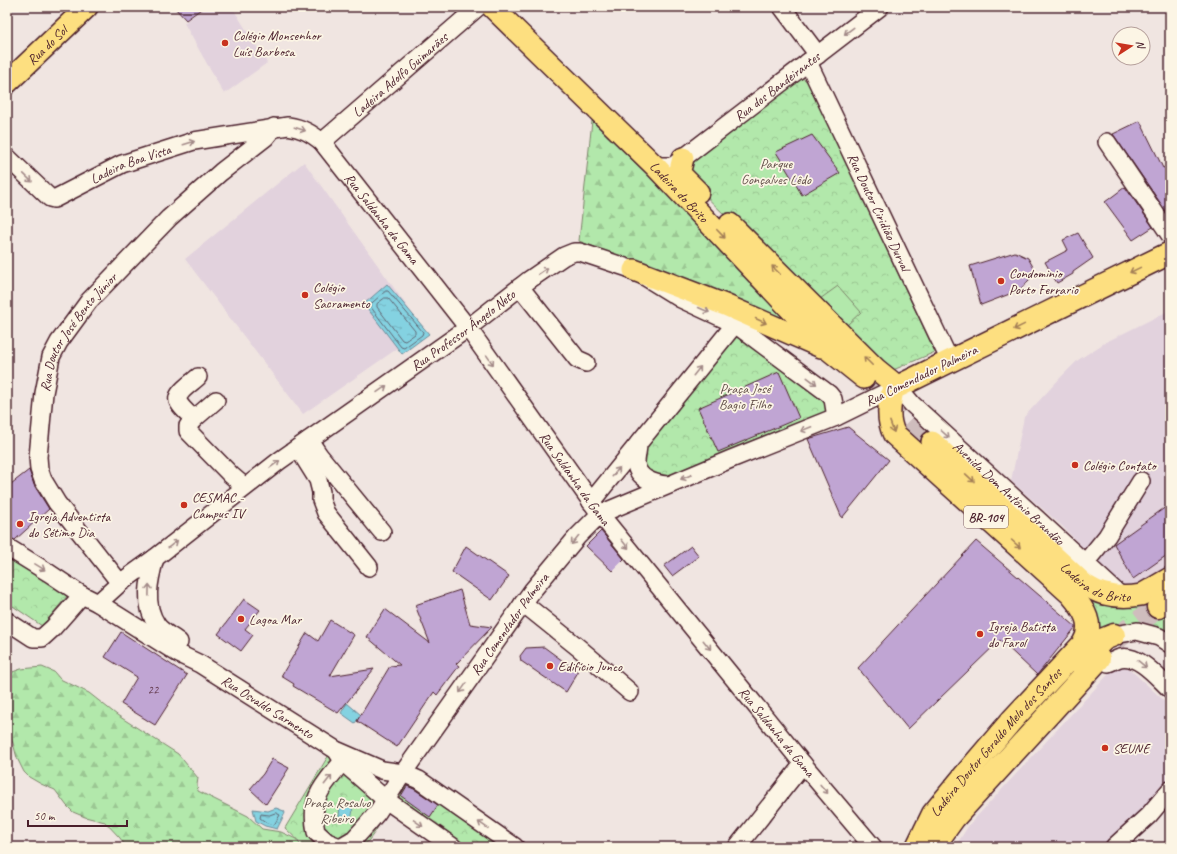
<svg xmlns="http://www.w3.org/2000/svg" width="1177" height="854" viewBox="0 0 1177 854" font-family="Caveat,sans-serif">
<defs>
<pattern id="forest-firs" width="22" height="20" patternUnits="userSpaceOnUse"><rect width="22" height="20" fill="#b2e8ab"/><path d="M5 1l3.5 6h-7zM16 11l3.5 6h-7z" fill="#9bc793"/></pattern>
<pattern id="park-crowns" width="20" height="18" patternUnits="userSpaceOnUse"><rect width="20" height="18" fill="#b2e8ab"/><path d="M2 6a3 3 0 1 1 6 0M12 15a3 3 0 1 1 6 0" fill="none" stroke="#9bc793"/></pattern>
<pattern id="water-ripples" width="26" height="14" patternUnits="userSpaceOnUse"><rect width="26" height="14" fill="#84d2e1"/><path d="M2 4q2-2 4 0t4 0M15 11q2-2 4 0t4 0" fill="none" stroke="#74b4c1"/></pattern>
</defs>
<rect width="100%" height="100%" fill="#f0e5e1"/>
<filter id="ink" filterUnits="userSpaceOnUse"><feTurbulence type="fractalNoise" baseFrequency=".025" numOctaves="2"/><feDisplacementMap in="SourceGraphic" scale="8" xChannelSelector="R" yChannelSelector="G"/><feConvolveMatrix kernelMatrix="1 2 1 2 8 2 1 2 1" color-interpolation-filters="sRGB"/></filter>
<g filter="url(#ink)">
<!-- built -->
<g fill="#e2d2dd">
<polygon points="205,7 232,7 267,63 224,94 184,23"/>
<polygon points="304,162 424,330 303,414 185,259"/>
<polygon points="1170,310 1170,577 1130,596 1062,526 1011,481 1024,417 1062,376 1078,360 1106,342"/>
<polygon points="1124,664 1170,706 1170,791 1117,847 955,847 969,825 1116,666"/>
</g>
<!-- forest -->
<g fill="url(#forest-firs)" stroke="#7e846b">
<polygon points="592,121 803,326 579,241"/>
<polygon points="42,667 54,672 60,679 89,693 117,715 178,754 198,778 197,785 198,791 248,816 262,829 281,832 296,839 302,847 126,847 120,838 105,822 85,817 73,812 67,806 55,790 41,784 29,777 24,772 17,758 13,743 7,732 7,674 21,669"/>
</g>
<!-- park -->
<g fill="url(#park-crowns)" stroke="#7e846b">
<polygon points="798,75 808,82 935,352 891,371 845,333 681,172 681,157"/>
<polygon points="737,327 830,397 831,413 677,480 659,479 640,469 642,450"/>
<polygon points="7,554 69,594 42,626 7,602"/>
<polygon points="1082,593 1157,599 1167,613 1168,639 1136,627 1092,641"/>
<path d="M 330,753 L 388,806 C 382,822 374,835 363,847 L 305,847 L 285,828 Z"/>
<polygon points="411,770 519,847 456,847 390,801"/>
</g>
<!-- pitch -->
<polygon fill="#b2e8ab" stroke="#7e846b" points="838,286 861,312 847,325 820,299"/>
<!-- water -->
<g fill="url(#water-ripples)" stroke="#6d8a98">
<polygon points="387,284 429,334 402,354 364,304"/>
<polygon points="347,703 361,715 355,723 341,713"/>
<path d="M 346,803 L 350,804 C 354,810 353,813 350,820 L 344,819 L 339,817 L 340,806 Z"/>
<polygon points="276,808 284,811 285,813 277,829 265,826 256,821 253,809 268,811"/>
</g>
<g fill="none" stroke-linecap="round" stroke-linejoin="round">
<!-- shore -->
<g stroke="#616774" stroke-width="1">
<polygon points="386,291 388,291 423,332 422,335 404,348 401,347 370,306 371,304"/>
<polygon points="385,298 388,298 415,331 415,334 405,341 402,340 377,307 377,304"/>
<polygon points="276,813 280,815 274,825 267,823 260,818 261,814 269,815"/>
</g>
</g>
<!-- building -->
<g fill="#c0a5d3" stroke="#4a1f2b">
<polygon points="174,7 204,7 186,20"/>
<polygon points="1140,121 1163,168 1170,165 1170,217 1113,134"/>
<polygon points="812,135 840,173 802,195 776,152"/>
<polygon points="1125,187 1153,227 1133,240 1105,202"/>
<polygon points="1078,233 1093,258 1073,272 1073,274 1057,283 1045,262 1068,250 1063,240"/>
<polygon points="1015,252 1028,258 1036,272 1020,290 981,305 970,266"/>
<polygon points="779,372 799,418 718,452 698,408"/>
<polygon points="848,427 889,460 842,518 808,439"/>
<polygon points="29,470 34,485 49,509 15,540 7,537 7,487"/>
<polygon points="1170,504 1170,553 1133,579 1114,544"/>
<polygon points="601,531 624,559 612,571 586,546"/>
<polygon points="976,541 1075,626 1075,628 1037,675 1000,640 908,729 858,668"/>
<polygon points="466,546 509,576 492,600 452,572"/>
<polygon points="691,546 699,556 672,576 664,566"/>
<polygon points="460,590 470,624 492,627 456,664 459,666 437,695 434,692 397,747 357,721 390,666 400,665 367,637 385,609 430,643 415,605"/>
<polygon points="244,599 260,610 245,629 253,635 241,651 218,634"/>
<polygon points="330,620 354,635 330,676 374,669 338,713 293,686 294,684 281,676 307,633 318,641"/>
<polygon points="121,632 187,675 155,725 121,704 137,677 105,657"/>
<polygon points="544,647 578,672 566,692 521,661 520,656 526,648"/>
<polygon points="272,759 289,768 266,804 250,789 263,774"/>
<polygon points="407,786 414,789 438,805 430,817 401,796"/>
</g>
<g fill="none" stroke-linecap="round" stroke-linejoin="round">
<!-- major-tunnel -->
<polyline stroke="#cfbdbd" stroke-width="21" stroke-dasharray="21 10" stroke-linecap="butt" points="864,378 901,410 932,442"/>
<!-- highway-tunnel -->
<polyline stroke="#cfbdbd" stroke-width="22" stroke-dasharray="22 11" stroke-linecap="butt" points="1114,641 1133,626 1158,607"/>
<defs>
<g id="minor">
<polyline points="782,7 818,55"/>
<path id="s1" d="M 808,62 L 950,361"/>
<path id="s2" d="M 322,142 L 478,7"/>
<polyline points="1107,142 1170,235"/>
<path id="s3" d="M 7,157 L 50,198 L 54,199 L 122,164 L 194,141 L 288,126 C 302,128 311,133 322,142 L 468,328 L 600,514 L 803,764 L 873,847"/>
<path id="s4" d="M 655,166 L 673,166 L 880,7"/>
<polyline points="520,287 574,355 577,359 586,363"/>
<path d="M 198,377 C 192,383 173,394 179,403 C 182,409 190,415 194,419 L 188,426 L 188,431 L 231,475 L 245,487"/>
<path id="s5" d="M 897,386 L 912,404 L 1122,597"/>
<polyline points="194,419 216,400"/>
<polyline points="309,440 319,455 382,532"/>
<path d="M 638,444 C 638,450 636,457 636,463 C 637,479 655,484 667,485"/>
<polyline points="298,448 318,480 321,492 321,500 326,513 369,567"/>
<polyline points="591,502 735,324"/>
<path id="s6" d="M 7,547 L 49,573 L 82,595 L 98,603 L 179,654 L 200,664 L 336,750 L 382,770 L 403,773 L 419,780 L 515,847"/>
<path d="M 155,558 C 149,580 143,605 157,625 C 162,632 173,637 179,642"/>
<polyline points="1085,563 1107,536 1141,481"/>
<path id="s7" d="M 120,583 L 57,503 L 43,480 L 39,469 L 38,457 L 44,393 L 51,357 L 59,342 L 89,301 L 169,218 L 221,172 L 266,137 L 274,127"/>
<path id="s8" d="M 98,603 L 120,583 L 155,558 L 279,461 L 468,328 L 529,280 L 564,256 L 574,252 L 580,252 L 634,270 L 681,299 L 735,324 L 829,394 L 833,399 L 836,417"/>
<polyline points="523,603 579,648 630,692"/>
<polyline points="7,621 33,638 42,638 53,628 82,595"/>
<polyline points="1114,635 1137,631 1159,637 1170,644"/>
<path d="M 1108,663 C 1112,662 1116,659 1120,658 C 1139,654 1157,677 1170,689"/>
<polyline points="338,753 345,764 386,800 453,847"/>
<path id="s9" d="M 343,761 C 323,786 309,797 316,832 L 327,842 L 337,846 L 342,846 L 354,839 L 365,827 L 377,813 L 403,773 L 532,591 L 577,537 L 600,514 L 731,459 L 836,417 L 893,389"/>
<polyline points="737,847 803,764"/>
<polyline points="1114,847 1149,815 1170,790"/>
</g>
<g id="major">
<path id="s10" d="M 492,7 L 655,166 L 829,350 L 864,378"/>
<path id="s11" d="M 7,83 L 87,7"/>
<polyline points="683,158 680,170 681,175 698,192"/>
<polyline points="730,224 876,369 897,386"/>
<polyline points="634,270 725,305 821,347"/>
<path id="s12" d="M 932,442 L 1085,585 C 1091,588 1098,593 1105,594 C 1116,597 1130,597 1141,595 L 1170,578"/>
</g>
<g id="highway">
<polyline points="1158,607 1170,599"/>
<polyline points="1080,663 1104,639 1114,635"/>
<path id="s13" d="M 917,847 L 933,814 L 965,775 L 1012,720 L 1083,644 C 1095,625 1084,609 1071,594 L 894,434 C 887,419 889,405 893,389 L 1170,253"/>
<polyline points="936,847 941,836 954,818 1099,659"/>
</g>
</defs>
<!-- minor casing -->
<use href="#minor" stroke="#4a1f2b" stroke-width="20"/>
<!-- major casing -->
<use href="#major" stroke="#4a1f2b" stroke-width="24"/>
<!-- highway casing -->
<use href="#highway" stroke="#4a1f2b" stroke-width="25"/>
<!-- minor -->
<use href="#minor" stroke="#fcf5e5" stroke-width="17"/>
<!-- major -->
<use href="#major" stroke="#fddf80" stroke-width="21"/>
<!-- highway -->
<use href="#highway" stroke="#fddf80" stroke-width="22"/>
</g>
<!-- one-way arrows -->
<defs><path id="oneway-shaft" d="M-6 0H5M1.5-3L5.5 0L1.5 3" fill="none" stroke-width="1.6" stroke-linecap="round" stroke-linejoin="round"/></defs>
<g stroke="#a38a88">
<use href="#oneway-shaft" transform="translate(849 31) rotate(143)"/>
<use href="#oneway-shaft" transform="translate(300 129) rotate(18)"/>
<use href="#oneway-shaft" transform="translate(189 143) rotate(-17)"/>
<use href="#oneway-shaft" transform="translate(28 178) rotate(44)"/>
<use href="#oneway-shaft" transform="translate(543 271) rotate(-34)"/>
<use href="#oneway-shaft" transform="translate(704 310) rotate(24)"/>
<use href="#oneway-shaft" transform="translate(490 360) rotate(55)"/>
<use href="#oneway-shaft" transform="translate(697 371) rotate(-51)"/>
<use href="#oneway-shaft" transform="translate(812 381) rotate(37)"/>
<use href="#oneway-shaft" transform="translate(382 389) rotate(-35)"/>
<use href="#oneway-shaft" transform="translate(806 429) rotate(158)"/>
<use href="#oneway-shaft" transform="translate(945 434) rotate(42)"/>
<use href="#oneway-shaft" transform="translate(275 464) rotate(-37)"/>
<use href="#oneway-shaft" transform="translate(616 472) rotate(-51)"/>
<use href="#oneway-shaft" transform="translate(686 477) rotate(157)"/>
<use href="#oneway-shaft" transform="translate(575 540) rotate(129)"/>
<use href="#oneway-shaft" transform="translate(173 544) rotate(-38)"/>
<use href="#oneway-shaft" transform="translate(625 544) rotate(51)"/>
<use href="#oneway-shaft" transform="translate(40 567) rotate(31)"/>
<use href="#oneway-shaft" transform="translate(149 590) rotate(-89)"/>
<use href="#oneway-shaft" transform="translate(707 645) rotate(51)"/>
<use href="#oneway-shaft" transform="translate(1142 664) rotate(40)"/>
<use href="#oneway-shaft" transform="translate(463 688) rotate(125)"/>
<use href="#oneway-shaft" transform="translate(328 780) rotate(-52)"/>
<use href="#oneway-shaft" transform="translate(824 789) rotate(50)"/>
<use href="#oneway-shaft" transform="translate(418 823) rotate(35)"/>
<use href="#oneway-shaft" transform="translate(483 825) rotate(-146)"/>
</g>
<g stroke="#a47f56">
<use href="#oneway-shaft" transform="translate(721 234) rotate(46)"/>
<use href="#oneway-shaft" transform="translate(776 270) rotate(-135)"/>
<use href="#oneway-shaft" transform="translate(1135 270) rotate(154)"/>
<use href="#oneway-shaft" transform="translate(761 321) rotate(24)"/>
<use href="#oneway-shaft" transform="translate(1019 327) rotate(154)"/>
<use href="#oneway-shaft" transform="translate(868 361) rotate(-135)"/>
<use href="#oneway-shaft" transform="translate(892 427) rotate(70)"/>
<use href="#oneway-shaft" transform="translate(970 478) rotate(43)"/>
<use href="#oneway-shaft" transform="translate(1016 544) rotate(42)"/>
</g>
</g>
<!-- markers -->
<g fill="#c8321e" stroke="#fcf5e5" stroke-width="1.5">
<circle cx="225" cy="43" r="4"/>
<circle cx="1001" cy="281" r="4"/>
<circle cx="305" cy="295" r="4"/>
<circle cx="1075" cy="465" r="4"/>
<circle cx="184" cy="505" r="4"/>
<circle cx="20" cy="524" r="4"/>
<circle cx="241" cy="619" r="4"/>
<circle cx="980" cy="634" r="4"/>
<circle cx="550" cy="666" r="4"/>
<circle cx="1105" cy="748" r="4"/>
</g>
<g text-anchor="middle" stroke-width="3.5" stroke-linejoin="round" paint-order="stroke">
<!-- number labels -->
<g font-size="12" fill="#684055">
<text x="153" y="694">22</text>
</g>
<!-- shield labels -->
<rect fill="#fcf5e5" stroke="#7f5f63" stroke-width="1" x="964" y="506" width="44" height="22" rx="3"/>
<g font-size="13" font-weight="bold" fill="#4a1f2b">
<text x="986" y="522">BR-104</text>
</g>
<!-- poi labels -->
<g font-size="14" fill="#4a1f2b" stroke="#fcf5e5" text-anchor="start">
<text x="233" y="40">Colégio Monsenhor<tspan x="233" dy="16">Luís Barbosa</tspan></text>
<text x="1009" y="278">Condominio<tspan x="1009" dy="16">Porto Ferrario</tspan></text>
<text x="313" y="292">Colégio<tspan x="313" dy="16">Sacramento</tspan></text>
<text x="1083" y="470">Colégio Contato</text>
<text x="192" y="502">CESMAC -<tspan x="192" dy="16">Campus IV</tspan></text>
<text x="28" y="521">Igreja Adventista<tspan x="28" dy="16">do Sétimo Dia</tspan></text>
<text x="249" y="624">Lagoa Mar</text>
<text x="988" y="631">Igreja Batista<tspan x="988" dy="16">do Farol</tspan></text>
<text x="558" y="671">Edifício Junco</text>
<text x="1113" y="753">SEUNE</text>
</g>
<!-- street labels -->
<g font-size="14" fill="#4a1f2b" stroke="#fcf5e5">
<text dy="5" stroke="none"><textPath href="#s11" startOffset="55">Rua do Sol</textPath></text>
<text dy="5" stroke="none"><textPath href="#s2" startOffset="103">Ladeira Adolfo Guimarães</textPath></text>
<text dy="5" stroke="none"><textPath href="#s4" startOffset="149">Rua dos Bandeirantes</textPath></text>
<text dy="5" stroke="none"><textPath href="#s3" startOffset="148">Ladeira Boa Vista</textPath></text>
<text dy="5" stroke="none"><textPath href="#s10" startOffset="263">Ladeira do Brito</textPath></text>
<text dy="5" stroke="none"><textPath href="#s1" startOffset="166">Rua Doutor Ciridião Durval</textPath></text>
<text dy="5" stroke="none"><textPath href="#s3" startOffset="446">Rua Saldanha da Gama</textPath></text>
<text dy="5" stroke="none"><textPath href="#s8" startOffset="456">Rua Professor Ângelo Neto</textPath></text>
<text dy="5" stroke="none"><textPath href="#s7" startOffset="288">Rua Doutor José Bento Júnior</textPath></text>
<text transform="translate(921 375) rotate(-26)" y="5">Rua Comendador Palmeira</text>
<text dy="5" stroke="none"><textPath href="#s3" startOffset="770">Rua Saldanha da Gama</textPath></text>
<text dy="5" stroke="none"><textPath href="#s5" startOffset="155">Avenida Dom Antônio Brandão</textPath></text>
<text dy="5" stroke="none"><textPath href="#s12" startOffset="218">Ladeira do Brito</textPath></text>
<text dy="5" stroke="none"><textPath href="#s9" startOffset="390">Rua Comendador Palmeira</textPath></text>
<text dy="5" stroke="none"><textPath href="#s6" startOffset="306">Rua Osvaldo Sarmento</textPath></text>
<text dy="5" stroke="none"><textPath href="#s3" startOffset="1094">Rua Saldanha da Gama</textPath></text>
<text dy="5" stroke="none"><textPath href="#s13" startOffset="132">Ladeira Doutor Geraldo Melo dos Santos</textPath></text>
</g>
<!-- park labels -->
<g font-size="14" fill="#64514b" stroke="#fcf5e5">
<text x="776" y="168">Parque<tspan x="776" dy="16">Gonçalves Lêdo</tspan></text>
<text x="745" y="393">Praça José<tspan x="745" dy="16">Bagio Filho</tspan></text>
<text x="337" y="807">Praça Rosalvo<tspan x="337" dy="16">Ribeiro</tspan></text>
</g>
</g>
<!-- margin -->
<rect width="1177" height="854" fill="none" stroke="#fcf5e5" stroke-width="24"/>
<rect x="12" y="12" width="1153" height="830" fill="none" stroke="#4a1f2b" stroke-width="1.5" filter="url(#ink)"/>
<!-- north arrow -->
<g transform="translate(1131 46) rotate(78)"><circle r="19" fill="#fcf5e5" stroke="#b59f9b"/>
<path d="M0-3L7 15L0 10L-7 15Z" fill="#c8321e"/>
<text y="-6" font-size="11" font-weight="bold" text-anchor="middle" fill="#4a1f2b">N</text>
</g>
<!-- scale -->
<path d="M28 820v6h99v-6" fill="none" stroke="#4a1f2b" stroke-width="2"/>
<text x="34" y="820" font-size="12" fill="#4a1f2b" stroke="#fcf5e5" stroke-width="3" paint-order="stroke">50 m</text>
</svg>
